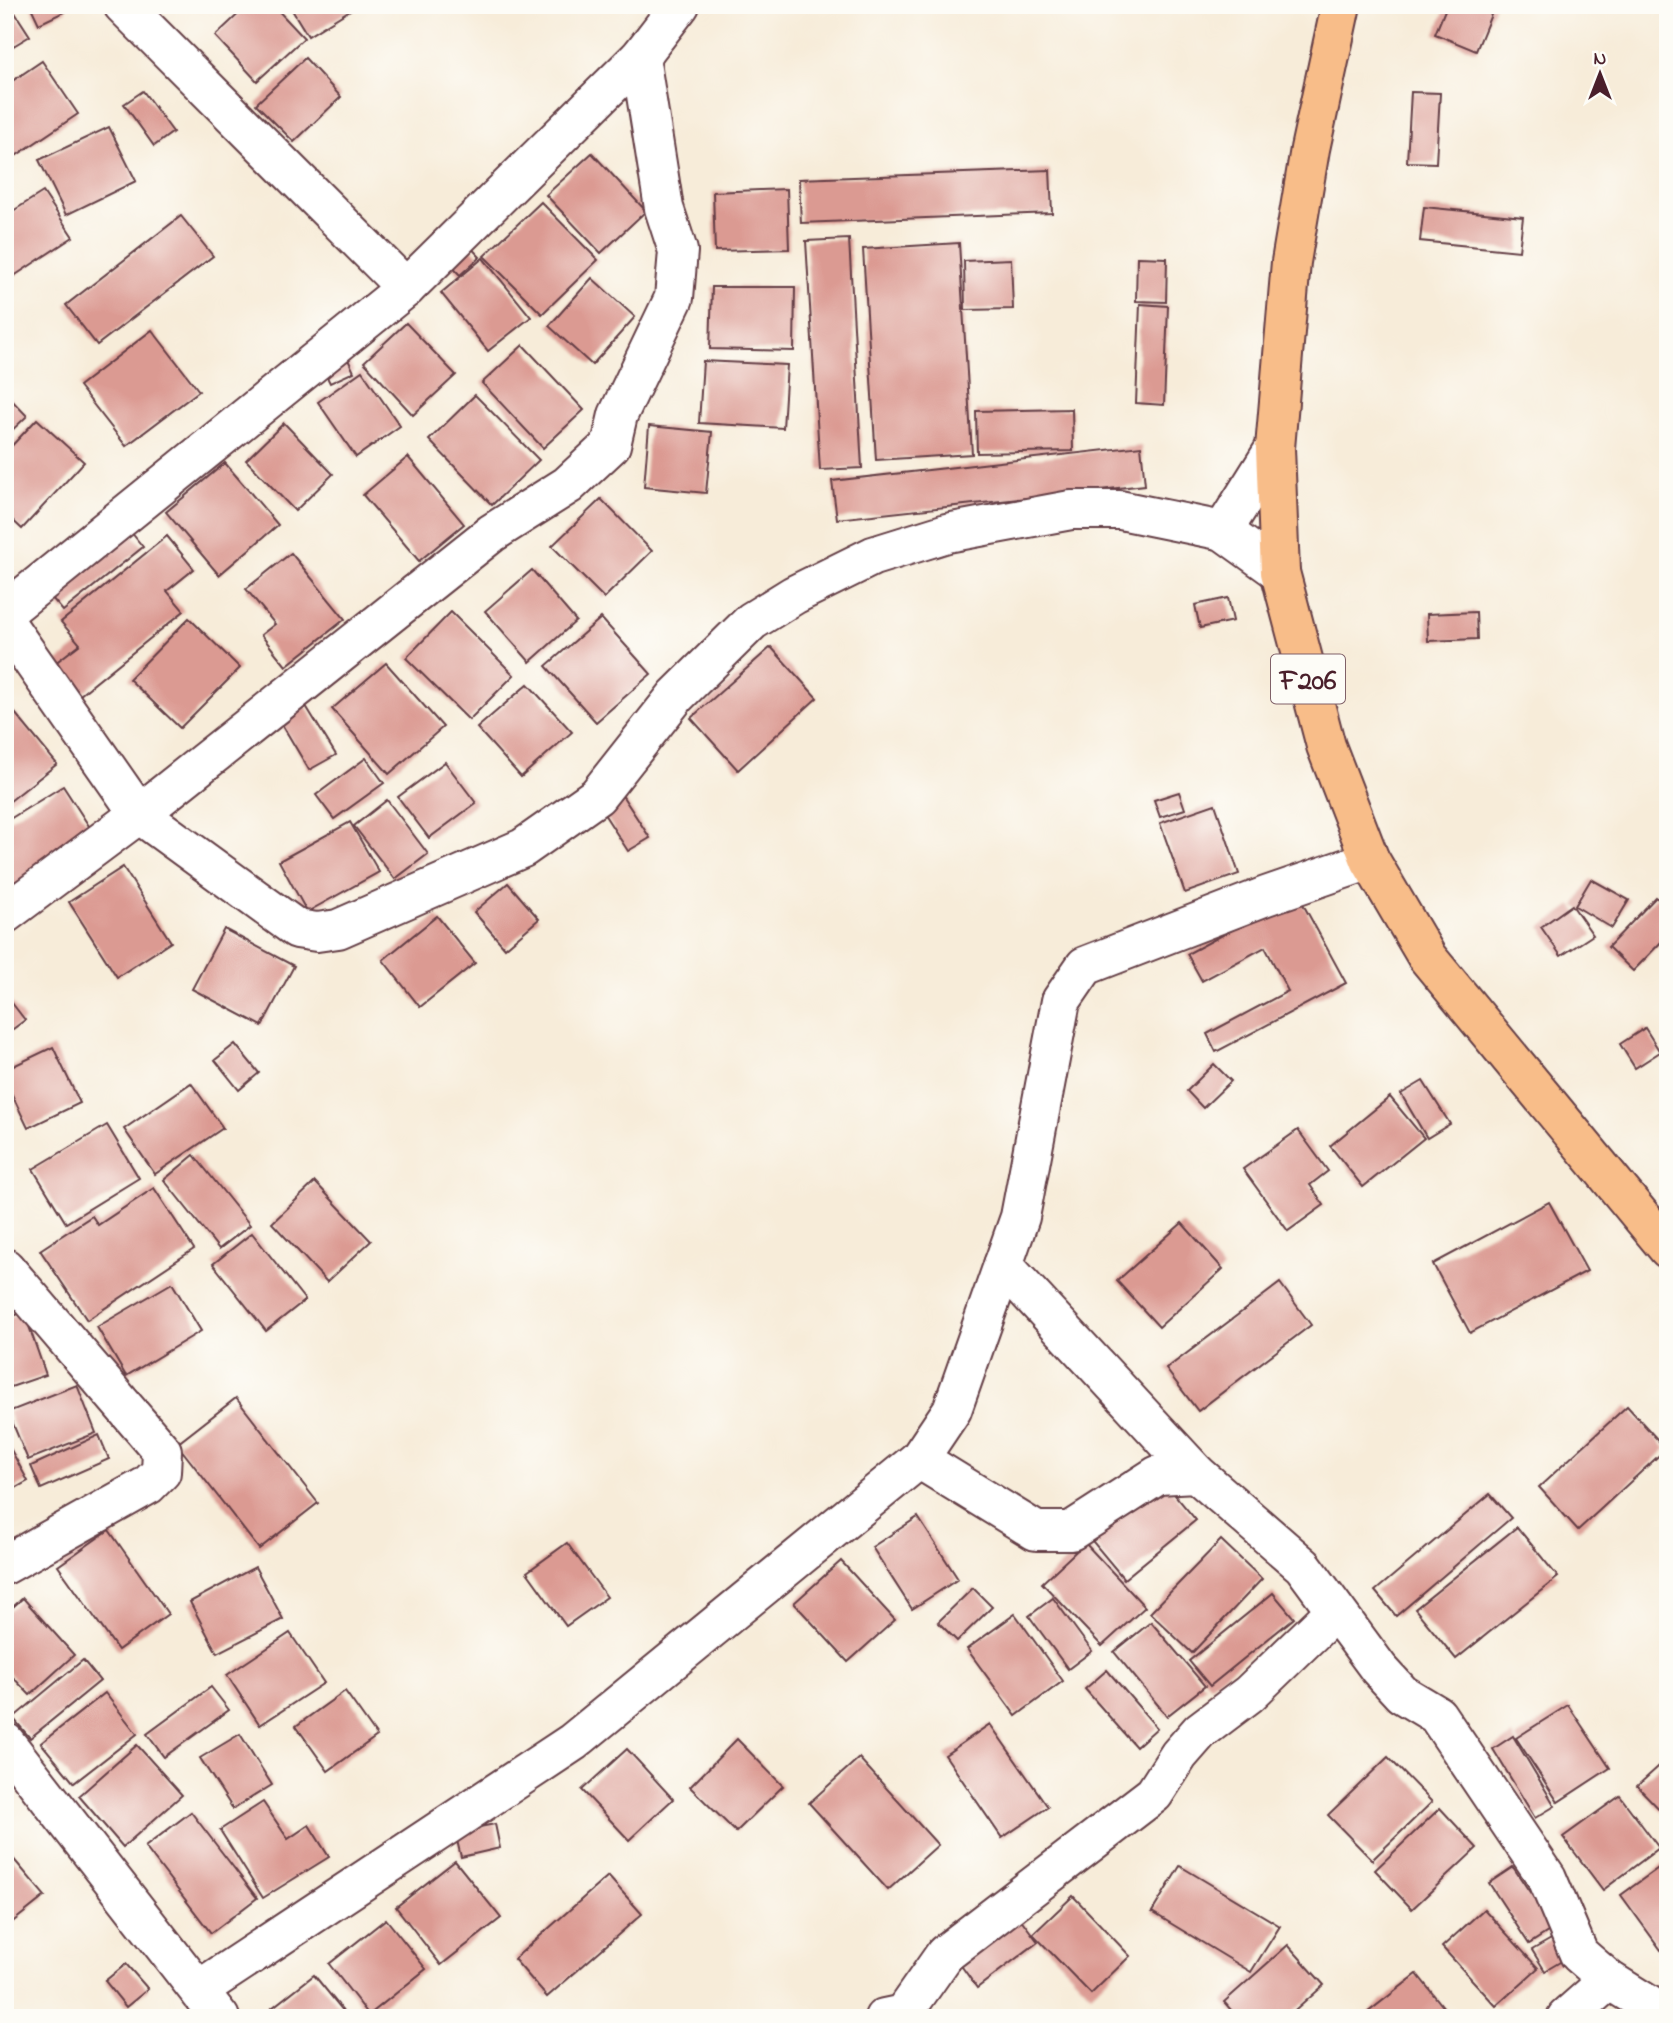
<svg xmlns="http://www.w3.org/2000/svg" width="1673" height="2023" viewBox="0 0 1673 2023" font-family="'Indie Flower',sans-serif">
<rect width="100%" height="100%" fill="#fdfcf7"/>
<filter id="ink" filterUnits="userSpaceOnUse"><feTurbulence type="fractalNoise" baseFrequency=".0143" numOctaves="2"/><feDisplacementMap in="SourceGraphic" scale="14" xChannelSelector="R" yChannelSelector="G"/><feConvolveMatrix kernelMatrix="1 2 1 2 8 2 1 2 1" color-interpolation-filters="sRGB"/></filter>
<filter id="wash" filterUnits="userSpaceOnUse"><feTurbulence type="fractalNoise" baseFrequency=".00686" numOctaves="4" result="noise"/><feDisplacementMap in="SourceGraphic" scale="28" xChannelSelector="R" yChannelSelector="G"/><feGaussianBlur stdDeviation="1.57" result="paint"/><feColorMatrix in="noise" values="0 0 0 0 0 0 0 0 0 0 0 0 0 0 0 0 0 1.4 0 .05"/><feComposite in="paint" operator="in"/></filter>
<g filter="url(#wash)">
<rect width="100%" height="100%" fill="#f7ecd9"/>
<g id="blocks">
<!-- building -->
<g fill="#db9a92">
<polygon points="5,5 10,5 30,36 5,51"/>
<polygon points="30,5 64,5 66,11 39,24"/>
<polygon points="248,5 273,5 304,38 257,81 215,36"/>
<polygon points="289,5 358,5 308,36"/>
<polygon points="1447,5 1495,5 1476,51 1435,34"/>
<polygon points="305,58 341,97 294,142 256,104"/>
<polygon points="42,61 78,114 5,163 5,86"/>
<polygon points="143,91 173,132 154,146 124,104"/>
<polygon points="1411,92 1440,93 1436,163 1407,162"/>
<polygon points="109,127 136,181 66,215 39,160"/>
<polygon points="592,153 646,211 601,253 546,195"/>
<polygon points="1050,170 1052,213 801,223 799,179"/>
<polygon points="787,189 789,249 715,251 713,192"/>
<polygon points="43,192 73,237 5,282 5,216"/>
<polygon points="541,202 598,260 542,314 484,256"/>
<polygon points="1424,207 1523,217 1519,251 1420,241"/>
<polygon points="181,216 213,256 97,345 66,305"/>
<polygon points="849,239 862,468 820,470 806,241"/>
<polygon points="464,240 480,257 460,275 444,258"/>
<polygon points="959,243 972,454 876,460 863,249"/>
<polygon points="1137,257 1167,258 1166,302 1136,301"/>
<polygon points="483,258 531,317 488,351 441,293"/>
<polygon points="1011,259 1013,309 965,310 964,261"/>
<polygon points="592,278 635,317 592,365 549,326"/>
<polygon points="712,287 795,287 794,351 710,349"/>
<polygon points="1140,304 1168,306 1164,405 1136,403"/>
<polygon points="406,323 456,375 413,415 364,362"/>
<polygon points="152,330 199,391 126,446 79,386"/>
<polygon points="523,345 584,410 543,448 482,383"/>
<polygon points="345,353 354,372 330,383 321,365"/>
<polygon points="703,361 787,365 783,428 699,423"/>
<polygon points="362,371 400,426 356,457 318,402"/>
<polygon points="5,393 27,416 5,437"/>
<polygon points="475,395 539,460 492,505 429,440"/>
<polygon points="1072,409 1073,451 977,453 976,411"/>
<polygon points="37,419 84,462 22,529 5,513 5,453"/>
<polygon points="284,423 333,474 295,511 246,460"/>
<polygon points="649,426 712,432 706,493 644,487"/>
<polygon points="1141,446 1145,485 837,519 832,481"/>
<polygon points="408,457 464,524 419,561 363,495"/>
<polygon points="225,463 278,525 219,575 166,512"/>
<polygon points="601,499 652,551 604,598 552,546"/>
<polygon points="127,527 143,547 63,611 46,591"/>
<polygon points="167,536 194,569 167,591 184,611 80,695 54,664 80,644 61,622"/>
<polygon points="291,553 345,619 286,666 261,635 275,624 246,589"/>
<polygon points="532,570 576,621 530,662 485,611"/>
<polygon points="1228,598 1233,621 1200,628 1195,605"/>
<polygon points="451,612 514,675 469,720 406,658"/>
<polygon points="1476,612 1477,639 1428,641 1427,614"/>
<polygon points="189,618 240,668 180,728 129,679"/>
<polygon points="601,618 651,674 596,722 546,666"/>
<polygon points="771,647 817,698 738,770 691,718"/>
<polygon points="386,663 443,727 389,774 332,709"/>
<polygon points="528,684 572,732 521,777 477,728"/>
<polygon points="306,706 336,755 309,770 280,721"/>
<polygon points="15,713 57,764 5,805 5,721"/>
<polygon points="366,758 384,783 334,819 316,795"/>
<polygon points="445,762 476,803 429,838 398,797"/>
<polygon points="63,786 98,840 5,899 5,822"/>
<polygon points="616,786 650,838 628,851 595,800"/>
<polygon points="1179,792 1185,809 1160,817 1154,800"/>
<polygon points="387,800 428,854 395,879 354,826"/>
<polygon points="1215,804 1239,874 1185,893 1160,823"/>
<polygon points="350,822 379,872 307,912 279,861"/>
<polygon points="123,867 171,942 117,977 69,902"/>
<polygon points="1591,879 1629,900 1612,928 1575,906"/>
<polygon points="508,883 539,919 505,948 474,912"/>
<polygon points="1298,895 1346,983 1216,1052 1207,1034 1288,991 1265,947 1202,981 1187,954"/>
<polygon points="1656,897 1668,909 1668,935 1633,971 1608,947"/>
<polygon points="1572,905 1593,935 1561,956 1541,927"/>
<polygon points="437,916 475,963 420,1007 383,960"/>
<polygon points="224,929 294,966 262,1026 192,989"/>
<polygon points="5,994 25,1020 5,1035"/>
<polygon points="1645,1028 1660,1052 1635,1068 1620,1044"/>
<polygon points="235,1044 259,1073 239,1090 215,1060"/>
<polygon points="53,1047 80,1103 28,1128 5,1080 5,1070"/>
<polygon points="1214,1064 1231,1081 1203,1108 1187,1091"/>
<polygon points="1423,1081 1450,1124 1427,1138 1401,1094"/>
<polygon points="191,1083 223,1128 155,1174 124,1129"/>
<polygon points="1390,1097 1424,1138 1363,1187 1330,1146"/>
<polygon points="107,1125 139,1178 66,1223 33,1169"/>
<polygon points="1298,1130 1328,1171 1310,1185 1324,1205 1288,1231 1243,1169"/>
<polygon points="194,1155 250,1225 219,1249 164,1180"/>
<polygon points="315,1182 371,1241 327,1282 272,1223"/>
<polygon points="154,1188 194,1249 87,1320 40,1250 92,1216 98,1225"/>
<polygon points="1549,1202 1587,1271 1470,1333 1433,1264"/>
<polygon points="1182,1223 1223,1269 1159,1327 1117,1281"/>
<polygon points="252,1233 305,1300 266,1331 213,1264"/>
<polygon points="172,1283 201,1331 126,1376 97,1327"/>
<polygon points="1280,1283 1311,1325 1198,1411 1166,1369"/>
<polygon points="24,1312 46,1375 5,1389 5,1319"/>
<polygon points="77,1385 96,1433 28,1460 8,1412"/>
<polygon points="236,1398 318,1503 259,1549 177,1444"/>
<polygon points="1627,1406 1666,1449 1578,1530 1539,1487"/>
<polygon points="99,1435 109,1459 41,1489 31,1466"/>
<polygon points="5,1439 28,1481 5,1494"/>
<polygon points="1160,1477 1196,1520 1124,1579 1088,1536"/>
<polygon points="1490,1494 1511,1518 1396,1616 1375,1591"/>
<polygon points="918,1517 958,1579 912,1609 872,1547"/>
<polygon points="1517,1527 1558,1577 1456,1659 1415,1609"/>
<polygon points="109,1530 168,1614 118,1650 58,1566"/>
<polygon points="1221,1540 1262,1579 1192,1653 1150,1613"/>
<polygon points="567,1543 607,1597 566,1626 527,1572"/>
<polygon points="1085,1543 1145,1607 1102,1646 1042,1583"/>
<polygon points="841,1561 895,1620 848,1662 794,1603"/>
<polygon points="255,1567 283,1619 217,1653 190,1602"/>
<polygon points="973,1588 992,1607 957,1641 938,1622"/>
<polygon points="1273,1593 1294,1618 1210,1686 1189,1661"/>
<polygon points="23,1598 74,1655 30,1695 5,1669 5,1614"/>
<polygon points="1053,1598 1092,1651 1068,1669 1029,1616"/>
<polygon points="1015,1614 1063,1681 1016,1716 967,1649"/>
<polygon points="1151,1622 1205,1686 1167,1716 1114,1652"/>
<polygon points="290,1633 324,1683 260,1725 227,1675"/>
<polygon points="83,1660 100,1681 30,1738 13,1718"/>
<polygon points="1107,1670 1157,1728 1136,1747 1085,1689"/>
<polygon points="211,1687 229,1710 164,1757 147,1734"/>
<polygon points="345,1691 377,1736 328,1771 296,1726"/>
<polygon points="105,1693 137,1734 74,1783 41,1743"/>
<polygon points="1568,1705 1610,1768 1558,1802 1516,1738"/>
<polygon points="990,1724 1048,1807 1002,1838 945,1755"/>
<polygon points="240,1734 272,1785 233,1809 200,1758"/>
<polygon points="1513,1736 1555,1806 1535,1818 1493,1749"/>
<polygon points="737,1739 783,1786 736,1832 690,1787"/>
<polygon points="137,1745 182,1795 123,1847 79,1796"/>
<polygon points="627,1749 673,1799 629,1840 582,1790"/>
<polygon points="1388,1757 1432,1802 1372,1860 1328,1815"/>
<polygon points="859,1758 938,1845 888,1890 809,1803"/>
<polygon points="1668,1758 1668,1818 1637,1786"/>
<polygon points="1620,1796 1659,1848 1603,1890 1563,1837"/>
<polygon points="263,1802 288,1839 309,1825 329,1857 263,1898 220,1830"/>
<polygon points="1440,1808 1477,1848 1412,1909 1375,1870"/>
<polygon points="191,1812 257,1898 211,1933 145,1847"/>
<polygon points="495,1824 500,1848 461,1857 455,1832"/>
<polygon points="11,1856 45,1896 5,1928 5,1860"/>
<polygon points="455,1861 501,1918 441,1965 396,1907"/>
<polygon points="1668,1861 1668,1945 1661,1950 1621,1895"/>
<polygon points="1180,1866 1280,1926 1251,1972 1152,1912"/>
<polygon points="1513,1867 1554,1928 1529,1944 1489,1883"/>
<polygon points="608,1876 642,1914 547,1997 514,1959"/>
<polygon points="1073,1896 1130,1956 1091,1994 1033,1934"/>
<polygon points="1484,1909 1538,1968 1496,2006 1442,1947"/>
<polygon points="1020,1918 1038,1942 977,1988 960,1964"/>
<polygon points="386,1919 426,1969 369,2015 329,1964"/>
<polygon points="1560,1934 1572,1955 1545,1971 1532,1950"/>
<polygon points="1288,1945 1324,1985 1287,2018 1238,2018 1224,2002"/>
<polygon points="126,1964 148,1989 126,2007 105,1981"/>
<polygon points="1417,1974 1452,2018 1371,2018 1367,2013"/>
<polygon points="314,1975 349,2018 280,2018 272,2008"/>
</g>
</g>
</g>
<g filter="url(#ink)">
<use href="#blocks" fill-opacity="0" stroke="#643e45" stroke-width="2"/>
<g fill="none" stroke-linecap="round" stroke-linejoin="round">
<defs>
<g id="street">
<polyline points="123,5 406,288"/>
<polyline points="1223,531 1275,448"/>
<polyline points="5,612 406,288 640,57 680,5"/>
<polyline points="5,622 139,814 297,929 317,932 338,929 523,848 597,796 676,696 752,621 794,595 873,556 947,533 1071,510 1120,510 1223,531 1280,572"/>
<polyline points="5,914 139,814 492,533 568,485 611,445 618,415 674,298 678,251 664,208 640,57"/>
<polyline points="1003,1265 1196,1473"/>
<polyline points="5,1268 162,1451 161,1472 148,1485 5,1565"/>
<polyline points="919,1459 1036,1531 1071,1531 1158,1475 1196,1473 1303,1566 1379,1669 1402,1694 1437,1715 1547,1878 1579,1954 1609,1980 1668,2017"/>
<polyline points="5,1742 220,2018"/>
<polyline points="200,1989 573,1742 919,1459 952,1410 1020,1217 1061,1001 1085,966 1266,896 1370,860"/>
<polyline points="884,2018 903,2014 945,1954 1154,1794 1179,1755 1200,1731 1249,1694 1335,1611"/>
<polyline points="1566,2018 1609,1980"/>
</g>
<polyline id="primary" points="1341,5 1310,149 1291,262 1275,448 1280,572 1326,746 1370,860 1427,957 1668,1249"/>
</defs>
<!-- street casing -->
<use href="#street" stroke="#643e45" stroke-width="42"/>
<!-- primary casing -->
<use href="#primary" stroke="#643e45" stroke-width="42"/>
<!-- street -->
<use href="#street" stroke="#fff" stroke-width="38"/>
<!-- primary -->
<use href="#primary" stroke="#f8bd89" stroke-width="38"/>
</g>
</g>
<g text-anchor="middle" stroke-width="6" stroke-linejoin="round" paint-order="stroke">
<!-- shield labels -->
<rect fill="#fdfcf7" stroke="#806168" stroke-width="2" x="1271" y="654.5" width="74" height="49" rx="5"/>
<g font-size="28" font-weight="bold" fill="#4a1f2b">
<text x="1308" y="689">F206</text>
</g>
</g>
<!-- margin -->
<rect width="1673" height="2023" fill="none" stroke="#fdfcf7" stroke-width="28"/>
<!-- north arrow -->
<g transform="translate(1600 74)" stroke="#fdfcf7" stroke-width="5" paint-order="stroke">
<path d="M0-5L12 26L0 18L-12 26Z" fill="#4a1f2b"/>
<text y="-10" font-size="19" font-weight="bold" text-anchor="middle" fill="#4a1f2b">N</text>
</g>
</svg>
